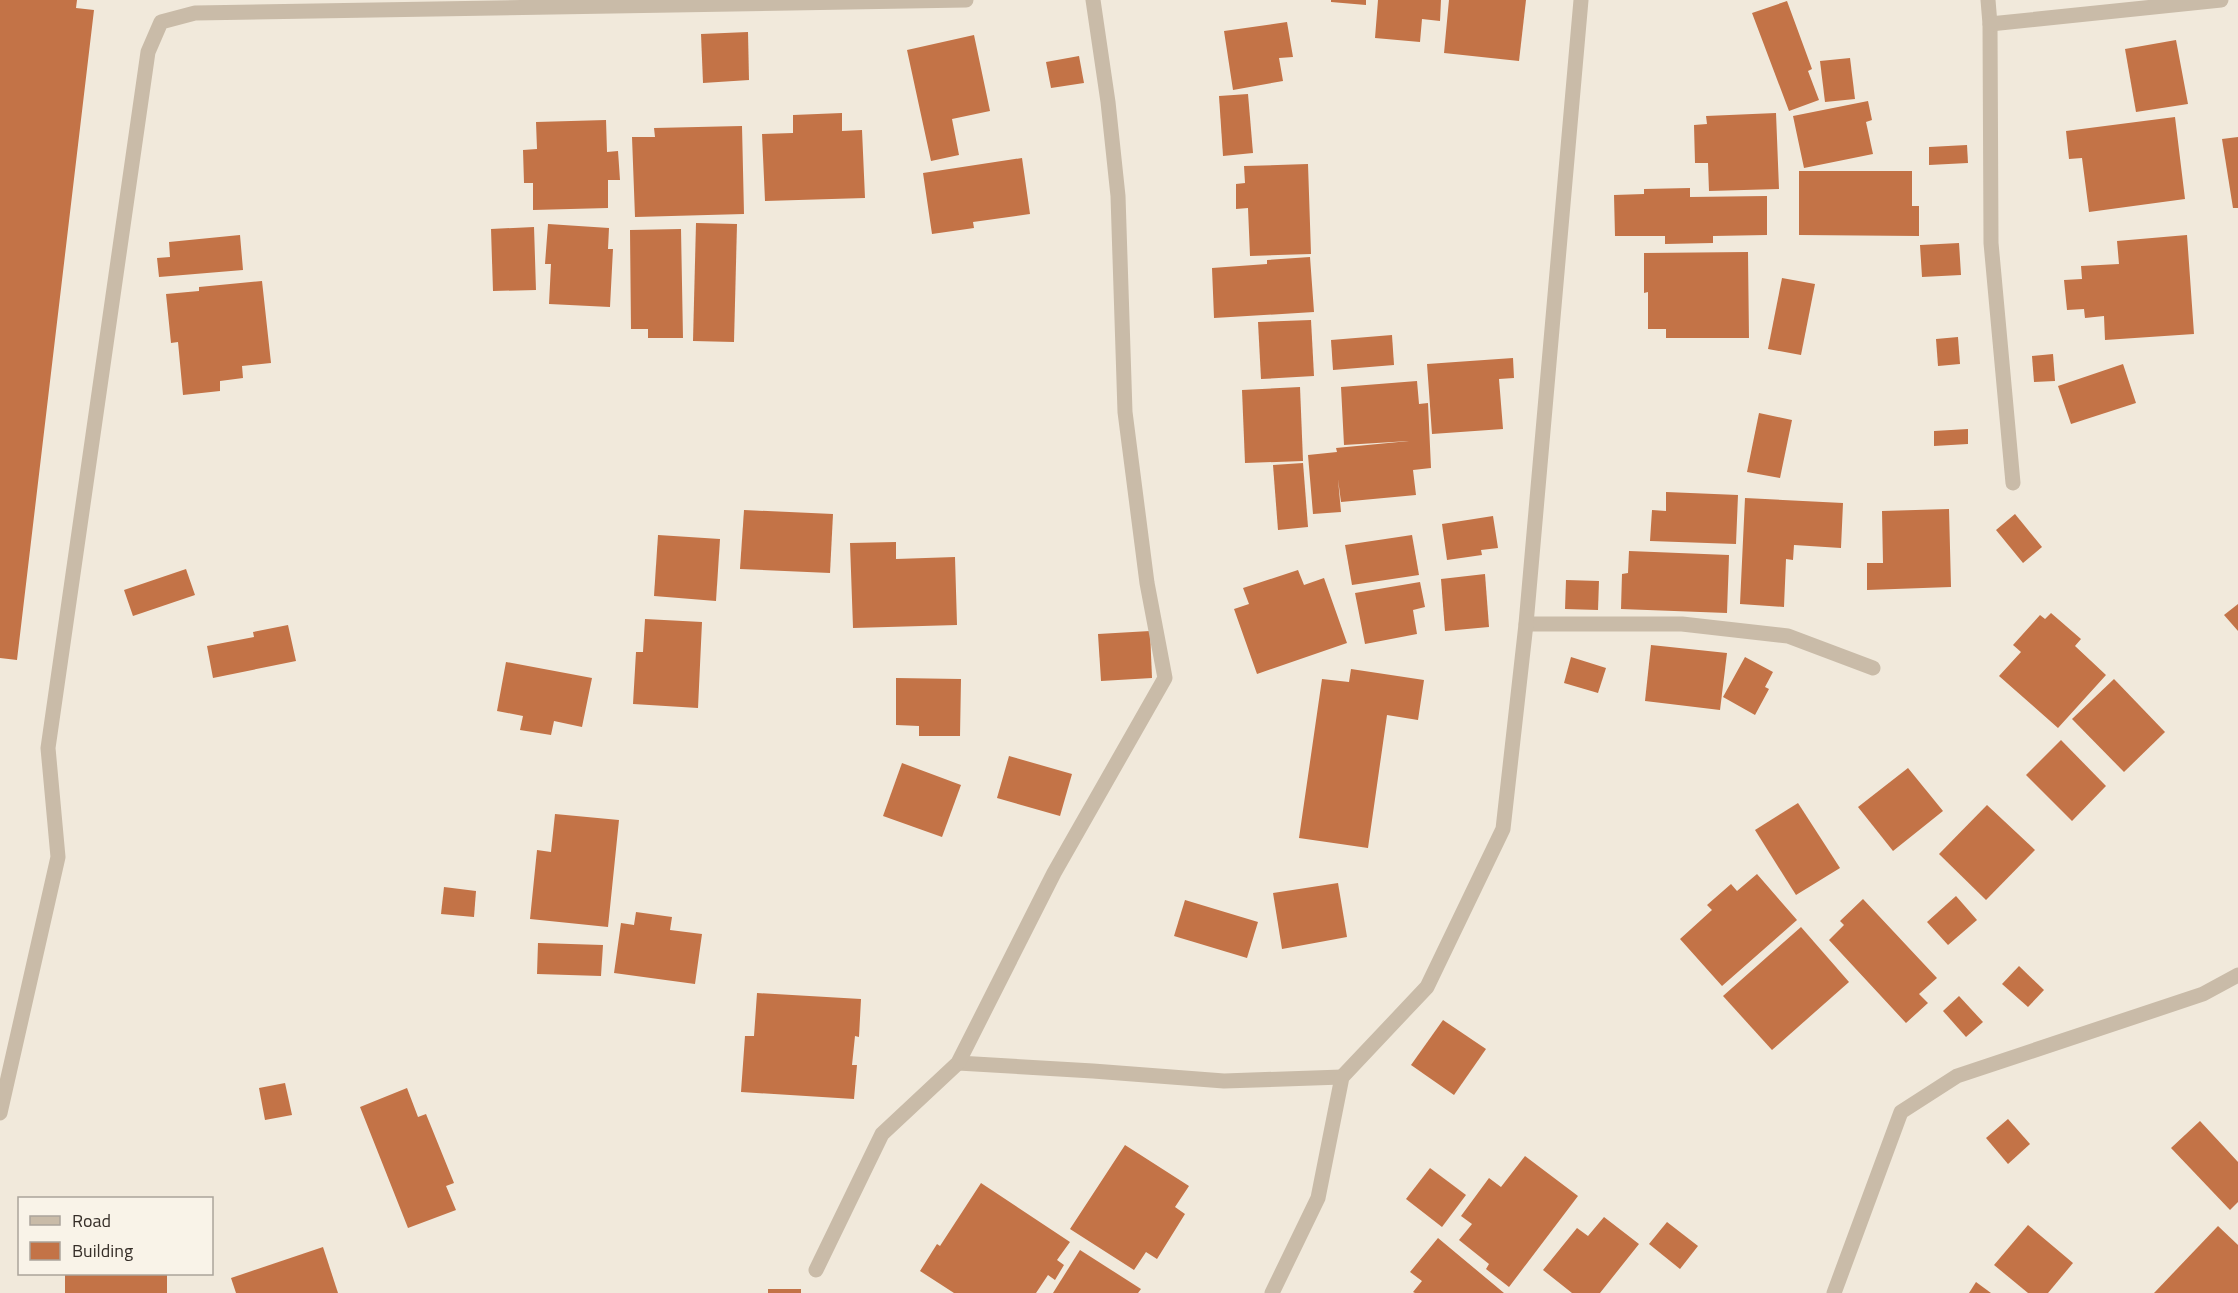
<svg xmlns="http://www.w3.org/2000/svg" width="2238" height="1293" viewBox="0 0 2238 1293" font-family="'Titillium Web',sans-serif">
<rect width="100%" height="100%" fill="#f1e9db"/>
<!-- building -->
<g fill="#c37347">
<polygon points="0,0 77,0 76,8 94,10 17,660 0,658"/>
<polygon points="1331,0 1366,0 1366,5 1331,2"/>
<polygon points="1378,0 1441,0 1440,21 1422,19 1420,42 1375,38"/>
<polygon points="1449,0 1526,0 1519,61 1444,53"/>
<polygon points="1787,1 1812,69 1808,71 1819,100 1789,111 1752,13"/>
<polygon points="1287,22 1293,57 1279,58 1283,81 1233,90 1224,31"/>
<polygon points="748,32 749,80 703,83 701,34"/>
<polygon points="974,35 990,111 952,119 959,155 931,161 907,50"/>
<polygon points="2176,40 2188,104 2136,112 2125,49"/>
<polygon points="1079,56 1084,83 1051,88 1046,62"/>
<polygon points="1850,58 1855,99 1825,102 1820,61"/>
<polygon points="1248,94 1253,153 1223,156 1219,96"/>
<polygon points="1868,101 1872,120 1866,122 1873,154 1804,168 1793,116"/>
<polygon points="842,113 842,131 862,130 865,198 765,201 762,134 793,133 793,115"/>
<polygon points="1776,113 1779,189 1709,191 1708,163 1695,163 1694,125 1707,124 1706,116"/>
<polygon points="2175,117 2185,199 2089,212 2082,158 2069,159 2066,131"/>
<polygon points="606,120 607,152 618,151 620,180 608,180 608,208 533,210 533,183 524,183 523,150 537,149 536,122"/>
<polygon points="742,126 744,214 635,217 632,137 655,137 654,128"/>
<polygon points="2238,137 2238,208 2233,208 2222,139"/>
<polygon points="1967,145 1968,163 1929,165 1929,147"/>
<polygon points="1022,158 1030,214 973,222 974,228 932,234 923,173"/>
<polygon points="1308,164 1311,254 1250,256 1248,208 1236,209 1236,184 1245,183 1244,166"/>
<polygon points="1799,171 1912,171 1912,206 1919,206 1919,236 1799,235"/>
<polygon points="1690,188 1690,197 1767,196 1767,235 1713,236 1713,243 1665,244 1665,236 1615,236 1614,195 1644,194 1644,189"/>
<polygon points="696,223 737,224 734,342 693,341"/>
<polygon points="548,224 609,228 608,249 613,249 610,307 549,304 551,264 545,264"/>
<polygon points="534,227 536,290 493,291 491,229"/>
<polygon points="681,229 683,338 648,338 648,329 631,329 630,230"/>
<polygon points="240,235 243,270 159,277 157,258 170,257 169,242"/>
<polygon points="2187,235 2194,334 2105,340 2104,316 2085,318 2084,309 2067,310 2064,280 2082,279 2081,266 2119,264 2117,241"/>
<polygon points="1959,243 1961,275 1922,277 1920,245"/>
<polygon points="1748,252 1749,338 1666,338 1666,329 1648,329 1648,292 1644,293 1644,253"/>
<polygon points="1310,257 1314,312 1214,318 1212,268 1267,264 1267,260"/>
<polygon points="1782,278 1815,284 1801,355 1768,349"/>
<polygon points="262,281 271,363 242,366 243,378 220,381 220,391 183,395 178,342 171,343 166,294 199,291 199,287"/>
<polygon points="1311,320 1314,376 1261,379 1258,322"/>
<polygon points="1392,335 1394,365 1333,370 1331,340"/>
<polygon points="1958,337 1960,364 1938,366 1936,339"/>
<polygon points="2053,354 2055,381 2034,382 2032,356"/>
<polygon points="1513,358 1514,378 1499,379 1503,429 1432,434 1427,364"/>
<polygon points="2123,364 2136,403 2071,424 2058,386"/>
<polygon points="1417,381 1419,404 1428,403 1431,468 1413,470 1416,495 1341,502 1338,479 1341,512 1313,514 1308,455 1337,452 1336,448 1409,441 1344,445 1341,387"/>
<polygon points="1300,387 1303,461 1245,463 1242,390"/>
<polygon points="1759,413 1792,420 1780,478 1747,472"/>
<polygon points="1968,429 1968,444 1934,446 1934,431"/>
<polygon points="1303,463 1308,527 1278,530 1273,465"/>
<polygon points="1666,492 1738,495 1736,544 1650,541 1652,510 1666,511"/>
<polygon points="1745,498 1843,503 1841,548 1794,545 1793,560 1786,559 1784,607 1740,604"/>
<polygon points="1949,509 1951,587 1867,590 1867,563 1883,563 1882,511"/>
<polygon points="744,510 833,514 830,573 740,569"/>
<polygon points="2015,514 2042,547 2023,563 1996,530"/>
<polygon points="1493,516 1498,548 1481,550 1482,555 1447,560 1442,524"/>
<polygon points="658,535 720,539 716,601 654,596"/>
<polygon points="1412,535 1419,575 1352,585 1345,545"/>
<polygon points="896,542 896,559 955,557 957,625 853,628 850,543"/>
<polygon points="1629,551 1729,555 1727,613 1621,609 1622,574 1628,573"/>
<polygon points="186,569 195,595 133,616 124,590"/>
<polygon points="1298,570 1304,585 1324,578 1347,643 1257,674 1234,609 1249,604 1243,588"/>
<polygon points="1485,574 1489,627 1445,631 1441,579"/>
<polygon points="1566,580 1599,581 1598,610 1565,609"/>
<polygon points="1420,582 1425,607 1413,610 1417,634 1365,644 1355,593"/>
<polygon points="2238,604 2238,631 2224,615"/>
<polygon points="2051,613 2081,639 2075,646 2106,675 2058,728 1999,676 2021,652 2013,645 2040,615 2045,619"/>
<polygon points="645,619 702,622 698,708 633,704 636,652 643,652"/>
<polygon points="288,625 296,661 213,678 207,646 254,637 253,632"/>
<polygon points="1150,631 1152,678 1101,681 1098,634"/>
<polygon points="1651,645 1727,653 1720,710 1645,701"/>
<polygon points="1571,657 1606,668 1598,693 1564,683"/>
<polygon points="1745,657 1773,672 1765,687 1769,689 1755,715 1723,697"/>
<polygon points="506,662 592,678 582,727 554,721 551,735 520,730 523,716 497,711"/>
<polygon points="1351,669 1424,680 1418,720 1387,715 1368,848 1299,838 1322,679 1349,682"/>
<polygon points="896,678 961,679 960,736 919,736 919,726 896,725"/>
<polygon points="2114,679 2165,732 2124,772 2072,719"/>
<polygon points="2061,740 2106,786 2072,821 2026,775"/>
<polygon points="1009,756 1072,774 1060,816 997,798"/>
<polygon points="902,763 961,785 942,837 883,816"/>
<polygon points="1908,768 1943,811 1893,851 1858,807"/>
<polygon points="1798,803 1840,868 1796,895 1755,830"/>
<polygon points="1987,805 2035,850 1986,900 1939,854"/>
<polygon points="555,814 619,820 608,927 530,919 537,850 551,852"/>
<polygon points="1757,874 1797,920 1722,986 1680,939 1712,910 1707,905 1731,884 1737,891"/>
<polygon points="1338,883 1347,937 1282,949 1273,893"/>
<polygon points="444,887 476,891 474,917 441,914"/>
<polygon points="1956,896 1977,920 1948,945 1927,922"/>
<polygon points="1863,899 1937,978 1919,994 1928,1003 1906,1023 1829,940 1844,925 1840,921"/>
<polygon points="1185,900 1258,922 1247,958 1174,936"/>
<polygon points="636,912 672,917 670,930 702,934 695,984 614,973 621,923 634,925"/>
<polygon points="1801,927 1849,982 1772,1050 1723,996"/>
<polygon points="538,943 603,945 601,976 537,974"/>
<polygon points="2019,966 2044,990 2028,1007 2002,984"/>
<polygon points="757,993 861,999 859,1037 855,1036 852,1065 857,1065 854,1099 741,1092 745,1036 754,1036"/>
<polygon points="1959,996 1983,1022 1966,1037 1943,1011"/>
<polygon points="1443,1020 1486,1049 1454,1095 1411,1065"/>
<polygon points="285,1083 292,1115 265,1120 259,1088"/>
<polygon points="407,1088 418,1117 426,1114 454,1183 446,1186 456,1210 408,1228 360,1107"/>
<polygon points="2008,1119 2030,1144 2008,1164 1986,1138"/>
<polygon points="2200,1121 2238,1162 2238,1202 2230,1210 2171,1148"/>
<polygon points="1125,1145 1189,1186 1175,1207 1185,1214 1157,1259 1146,1252 1134,1270 1070,1229"/>
<polygon points="1525,1156 1578,1196 1509,1287 1486,1269 1489,1264 1459,1240 1472,1224 1461,1216 1489,1178 1501,1187"/>
<polygon points="1430,1168 1466,1195 1442,1227 1406,1199"/>
<polygon points="981,1183 1070,1242 1057,1260 1064,1265 1055,1280 1048,1275 1036,1293 954,1293 920,1271 937,1244 940,1246"/>
<polygon points="1604,1217 1639,1244 1600,1293 1572,1293 1543,1270 1577,1228 1588,1236"/>
<polygon points="1667,1222 1698,1246 1680,1269 1649,1244"/>
<polygon points="2028,1225 2073,1263 2048,1293 2028,1293 1994,1265"/>
<polygon points="2218,1226 2238,1245 2238,1293 2154,1293"/>
<polygon points="1438,1238 1504,1293 1415,1293 1413,1292 1422,1281 1410,1272"/>
<polygon points="323,1247 338,1293 236,1293 231,1278"/>
<polygon points="1080,1250 1141,1289 1138,1293 1053,1293"/>
<rect x="65" y="1274" width="102" height="19"/>
<polygon points="1976,1282 1991,1293 1969,1293"/>
<rect x="768" y="1289" width="33" height="4"/>
</g>
<g fill="none" stroke-linecap="round" stroke-linejoin="round">
<!-- minor -->
<g stroke="#c9bba8" stroke-width="15">
<polyline points="1988,0 1990,24 1991,243 2013,483"/>
<polyline points="1990,24 2221,0"/>
<polyline points="1526,624 1682,624 1788,636 1873,668"/>
<polyline points="958,1063 1093,1071 1224,1081 1342,1077"/>
<polyline points="0,1113 58,857 48,748 148,52 161,22 195,13 966,0"/>
<polyline points="816,1270 882,1134 958,1063 1054,873 1165,678 1147,583 1125,412 1118,196 1108,102 1093,0"/>
<polyline points="1272,1293 1318,1198 1342,1077 1427,987 1503,829 1526,624 1581,0"/>
<polyline points="1834,1293 1901,1112 1957,1076 2203,994 2238,975"/>
</g>
</g>
<!-- legend -->
<rect x="18" y="1197" width="195" height="78" fill="#f9f3e8" stroke="#aba49b" stroke-width="1.5"/>
<rect x="30" y="1216" width="30" height="9" fill="#c9bba8" stroke="#aba49b" stroke-width="1.5"/>
<text x="72" y="1227" font-size="18" fill="#362e28">Road</text>
<rect x="30" y="1242" width="30" height="18" fill="#c37347" stroke="#aba49b" stroke-width="1.5"/>
<text x="72" y="1257" font-size="18" fill="#362e28">Building</text>
</svg>
